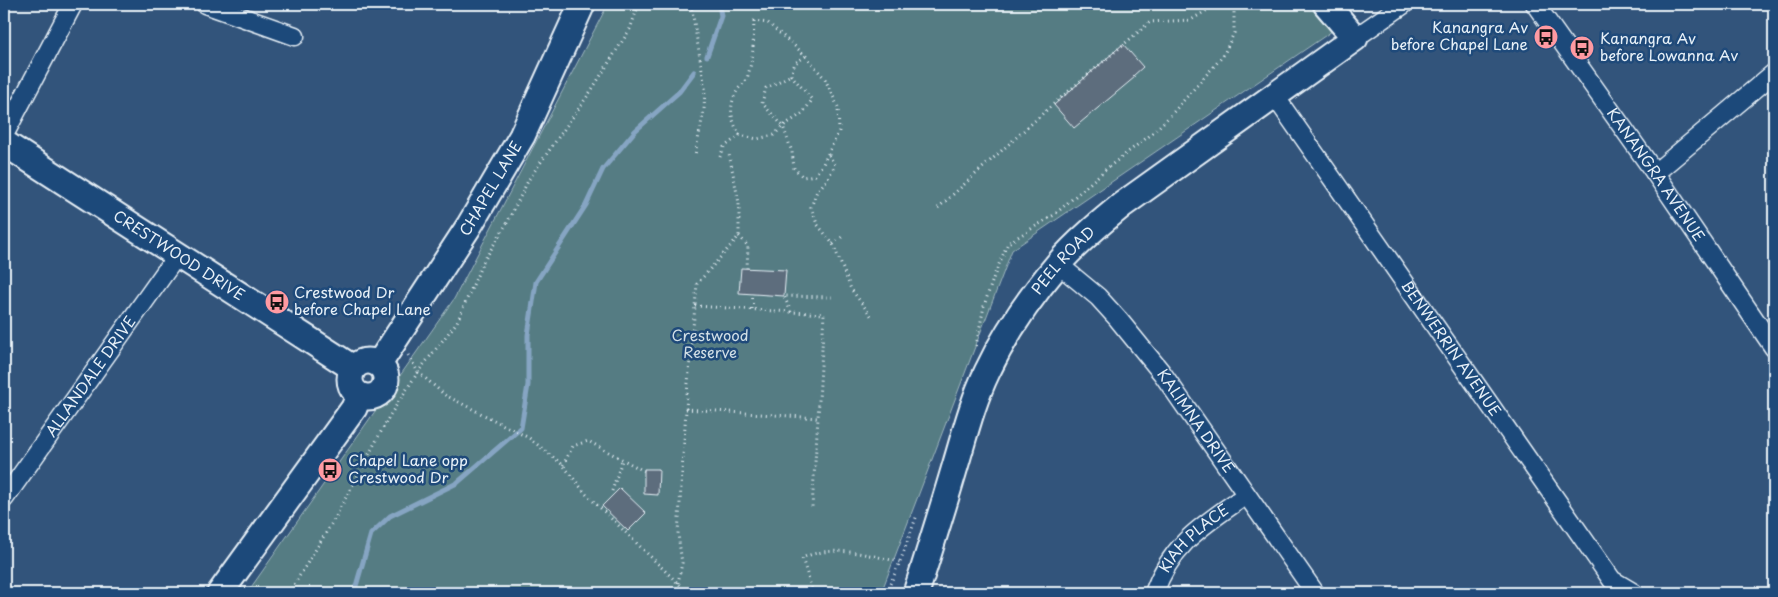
<svg xmlns="http://www.w3.org/2000/svg" width="1778" height="597" viewBox="0 0 1778 597" font-family="'Playpen Sans',sans-serif">
<rect width="100%" height="100%" fill="#32547b"/>
<filter id="ink" filterUnits="userSpaceOnUse"><feTurbulence type="fractalNoise" baseFrequency=".02" numOctaves="2"/><feDisplacementMap in="SourceGraphic" scale="10" xChannelSelector="R" yChannelSelector="G"/><feConvolveMatrix kernelMatrix="1 2 1 2 8 2 1 2 1" color-interpolation-filters="sRGB"/></filter>
<g filter="url(#ink)">
<!-- green -->
<polygon fill="#557c83" stroke="#9eb6be" points="608,4 1317,4 1338,27 1012,250 881,593 247,593 454,299"/>
<g fill="none" stroke-linecap="round" stroke-linejoin="round">
<!-- stream -->
<g stroke="#86a5c3" stroke-width="5">
<polyline points="707,56 721,16 719,4"/>
<polyline points="354,593 371,534 390,516 457,483 521,428 528,385 528,335 536,282 586,205 603,169 635,131 679,92 694,72"/>
</g>
</g>
<!-- building -->
<g fill="#5d6d7d" stroke="#e8f1f8">
<polygon points="1123,44 1143,67 1133,76 1135,77 1074,128 1054,105"/>
<polygon points="741,268 786,270 784,296 739,293"/>
<polygon points="644,469 659,469 658,495 644,494"/>
<polygon points="620,488 646,513 628,531 602,506"/>
</g>
<g fill="none" stroke-linecap="round" stroke-linejoin="round">
<defs>
<g id="street">
<polyline points="205,4 295,36"/>
<path id="s1" d="M 1535,4 L 1655,173 L 1774,348"/>
<polyline points="1355,38 1404,4"/>
<path id="s2" d="M 1274,95 L 1612,580 L 1634,593"/>
<polyline points="4,135 73,4"/>
<polyline points="1655,173 1774,73"/>
<path id="s3" d="M 1058,264 L 1098,297 L 1118,319 L 1162,373 L 1315,593"/>
<path id="s4" d="M 4,499 L 178,254"/>
<path id="s5" d="M 1154,593 C 1172,542 1204,525 1246,495"/>
</g>
<g id="secondary">
<path id="s6" d="M 4,143 L 353,368"/>
<circle cx="368" cy="379" r="18"/>
<path id="s7" d="M 379,364 L 469,226 L 522,136 L 582,4"/>
<polyline points="220,593 354,408 359,395"/>
<path id="s8" d="M 916,593 C 929,552 942,511 954,470 C 964,437 972,403 987,372 C 1005,334 1031,296 1058,264 C 1077,242 1100,223 1122,205 L 1355,38 L 1326,4"/>
</g>
</defs>
<!-- street casing -->
<use href="#street" stroke="#e8f1f8" stroke-width="21"/>
<!-- secondary casing -->
<use href="#secondary" stroke="#e8f1f8" stroke-width="29"/>
<!-- path -->
<g stroke="#e8f1f8" stroke-width="3" stroke-dasharray="1 4" stroke-linecap="butt">
<polyline points="691,4 705,88 704,110 695,155"/>
<polyline points="1235,9 1240,4"/>
<path d="M 740,135 C 731,121 728,106 737,91 C 740,85 747,82 748,75 C 754,55 753,41 754,21 L 768,23 L 806,56 L 825,79 L 838,107 L 839,131 L 823,164 L 815,175 L 803,177 L 794,168 L 792,152 L 783,126 L 762,103 L 766,88 L 791,75"/>
<polyline points="829,155 835,165 827,180 817,191 811,207 817,224 833,244 851,289 872,317"/>
<polyline points="720,157 724,147 740,135 757,139 774,135 783,126 803,113 812,100 804,90 791,75 795,63 806,56"/>
<polyline points="938,208 1050,107 1150,22 1191,20 1217,4"/>
<polyline points="739,236 748,246 747,268"/>
<polyline points="833,244 842,237"/>
<polyline points="695,306 824,314 818,418"/>
<polyline points="752,309 753,294"/>
<polyline points="791,312 784,296 832,297"/>
<polyline points="976,346 984,306 994,276 1008,243 1054,215 1106,169 1149,136 1170,116 1223,56 1234,33 1234,4"/>
<polyline points="408,355 418,372 445,395 529,438 563,465 586,494 688,593"/>
<polyline points="686,409 818,418 812,507"/>
<polyline points="563,465 573,446 588,441 644,471"/>
<polyline points="612,491 622,460"/>
<polyline points="678,583 682,563 678,534 687,394 697,284 739,236 739,203 729,154"/>
<polyline points="289,593 335,518 390,415 418,372 457,322 482,264 507,223 529,179 591,91 630,29 639,4"/>
<path d="M 813,593 L 802,558 C 832,544 869,555 900,562"/>
<polyline points="886,593 900,562 917,515"/>
</g>
<!-- street -->
<use href="#street" stroke="#1f4a7a" stroke-width="18"/>
<!-- secondary -->
<use href="#secondary" stroke="#1f4a7a" stroke-width="25"/>
</g>
</g>
<!-- icons -->
<defs>
<symbol id="bus-disc" viewBox="-11 -11 22 22"><circle r="9.5" fill="#ff9aa2" stroke="#1f4a7a"/><path d="M-5-6H5V4H4V6H2V4H-2V6H-4V4H-5ZM-3.5-4V0h7V-4ZM-3.5 1.2v1.5H-2V1.2ZM2 1.2v1.5H3.5V1.2Z" fill="#111"/></symbol>
</defs>
<g fill-rule="evenodd">
<use href="#bus-disc" x="1532" y="23" width="28" height="28"/>
<use href="#bus-disc" x="1568" y="34" width="28" height="28"/>
<use href="#bus-disc" x="263" y="288" width="28" height="28"/>
<use href="#bus-disc" x="316" y="456" width="28" height="28"/>
</g>
<g text-anchor="middle" stroke-width="5" stroke-linejoin="round" paint-order="stroke">
<!-- poi labels -->
<g font-size="15" fill="#e8f1f8" stroke="#1f4a7a" text-anchor="start">
<text x="1528" y="33" text-anchor="end">Kanangra Av<tspan x="1528" dy="17">before Chapel Lane</tspan></text>
<text x="1600" y="44">Kanangra Av<tspan x="1600" dy="17">before Lowanna Av</tspan></text>
<text x="294" y="298">Crestwood Dr<tspan x="294" dy="17">before Chapel Lane</tspan></text>
<text x="348" y="466">Chapel Lane opp<tspan x="348" dy="17">Crestwood Dr</tspan></text>
</g>
<!-- street labels -->
<g font-size="15" fill="#e8f1f8" stroke="#1f4a7a">
<text dy="5" stroke="none"><textPath href="#s1" startOffset="209">KANANGRA AVENUE</textPath></text>
<text dy="5" stroke="none"><textPath href="#s7" startOffset="208">CHAPEL LANE</textPath></text>
<text dy="5" stroke="none"><textPath href="#s6" startOffset="208">CRESTWOOD DRIVE</textPath></text>
<text dy="5" stroke="none"><textPath href="#s8" startOffset="368">PEEL ROAD</textPath></text>
<text dy="5" stroke="none"><textPath href="#s2" startOffset="309">BENWERRIN AVENUE</textPath></text>
<text dy="5" stroke="none"><textPath href="#s4" startOffset="150">ALLANDALE DRIVE</textPath></text>
<text dy="5" stroke="none"><textPath href="#s3" startOffset="210">KALIMNA DRIVE</textPath></text>
<text dy="5" stroke="none"><textPath href="#s5" startOffset="69">KIAH PLACE</textPath></text>
</g>
<!-- park labels -->
<g font-size="15" fill="#d2dfe6" stroke="#1f4a7a">
<text x="710" y="341">Crestwood<tspan x="710" dy="17">Reserve</tspan></text>
</g>
</g>
<!-- margin -->
<rect width="1778" height="597" fill="none" stroke="#1f4a7a" stroke-width="20"/>
<rect x="10" y="10" width="1758" height="577" fill="none" stroke="#e8f1f8" stroke-width="2" filter="url(#ink)"/>
</svg>
